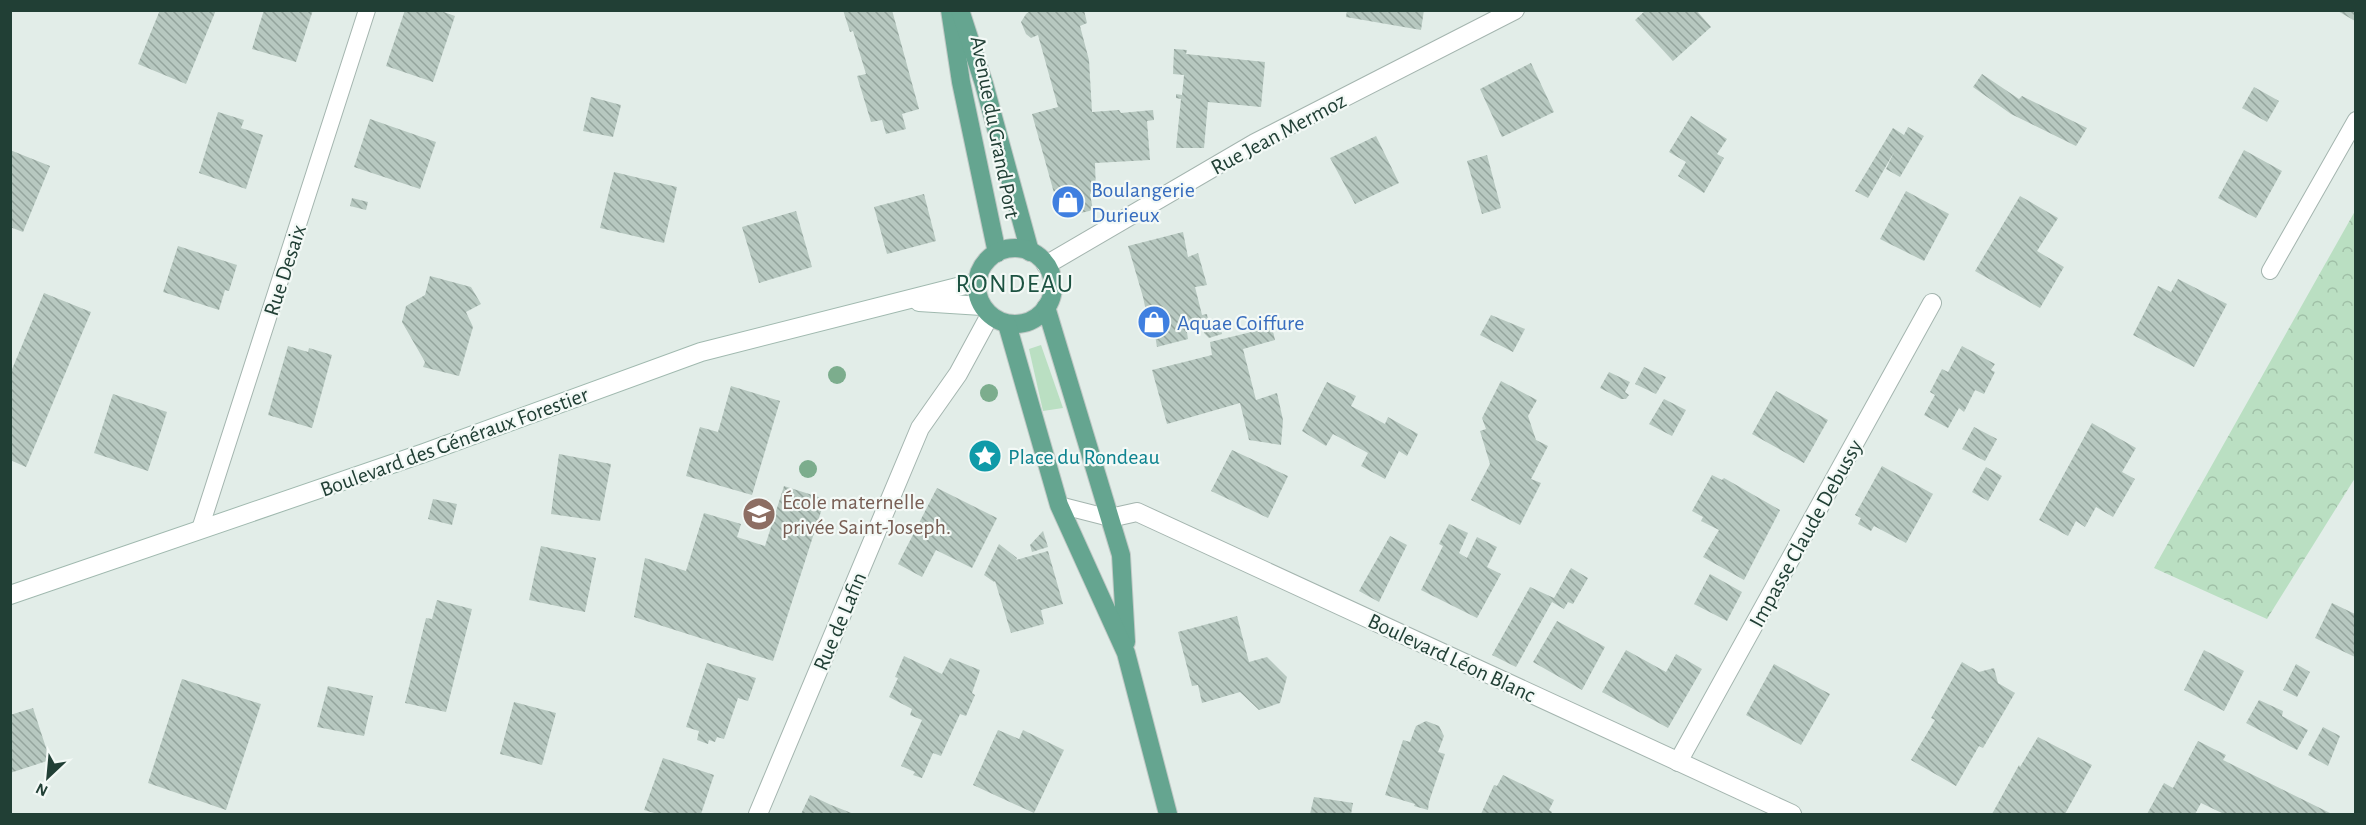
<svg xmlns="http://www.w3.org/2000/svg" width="2366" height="825" viewBox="0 0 2366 825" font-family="'Alegreya Sans',sans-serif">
<defs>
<pattern id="forest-crowns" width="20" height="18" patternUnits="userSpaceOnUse" patternTransform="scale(1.5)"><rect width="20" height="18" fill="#badfc2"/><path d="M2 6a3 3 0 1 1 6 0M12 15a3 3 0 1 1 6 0" fill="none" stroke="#a0c0a7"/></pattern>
<pattern id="building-back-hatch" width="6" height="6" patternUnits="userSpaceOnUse" patternTransform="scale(1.5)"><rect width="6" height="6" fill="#b7c8c0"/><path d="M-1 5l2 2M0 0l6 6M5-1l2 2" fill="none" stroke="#94a49d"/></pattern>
</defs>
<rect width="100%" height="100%" fill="#e2ede8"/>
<!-- grass -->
<polygon fill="#badfc2" points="1041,345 1063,408 1043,411 1029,349"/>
<!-- forest -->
<polygon fill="url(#forest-crowns)" points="2355,211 2355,478 2267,619 2154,568"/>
<!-- building -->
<g fill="url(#building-back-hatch)">
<polygon points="160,10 216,10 186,84 138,64"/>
<polygon points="264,10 313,10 296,62 252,49"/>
<polygon points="405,10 438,10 455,16 433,82 386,66"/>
<polygon points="843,10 892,10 919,109 902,114 906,129 886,134 882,120 871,122 857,76 866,74 853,31 850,32"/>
<polygon points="1031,10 1084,10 1087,23 1080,26 1089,60 1092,112 1119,110 1121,113 1153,110 1154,120 1147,121 1150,160 1095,163 1096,192 1090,194 1093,210 1061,218 1032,114 1058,107 1038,35 1031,38 1026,34 1021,22 1026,14"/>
<polygon points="1347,10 1424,10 1421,30 1346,17"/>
<polygon points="1646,10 1696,10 1711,27 1673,61 1635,20"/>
<polygon points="2336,10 2355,10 2355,21"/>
<polygon points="1174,49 1187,50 1186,54 1265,62 1261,107 1208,102 1204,148 1176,148 1181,99 1176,98 1176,94 1182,95 1184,75 1173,74"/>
<polygon points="1531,63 1554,112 1502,137 1480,89"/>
<polygon points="1982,74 2019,99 2022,96 2087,128 2076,146 2011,114 1973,87"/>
<polygon points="2254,87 2279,101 2267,122 2242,108"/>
<polygon points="591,97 621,105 613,137 583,131"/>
<polygon points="218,112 244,120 241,128 263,135 246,189 199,173"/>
<polygon points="1691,116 1727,139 1717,154 1724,158 1704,193 1678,176 1686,162 1669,152"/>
<polygon points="370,119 436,142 420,189 354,167"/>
<polygon points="1908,127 1924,136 1900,177 1886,169 1894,152 1868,198 1855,191 1893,128 1904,135"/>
<polygon points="1376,136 1399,183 1355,204 1330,158"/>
<polygon points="10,150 50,166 23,232 10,227"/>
<polygon points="2244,150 2282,171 2256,218 2218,198"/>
<polygon points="1487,155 1501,208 1482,214 1467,161"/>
<polygon points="614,172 677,187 664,243 600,228"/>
<polygon points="1906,191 1949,214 1924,261 1880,239"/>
<polygon points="924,194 936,241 887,254 874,207"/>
<polygon points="2020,196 2058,218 2037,251 2064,267 2040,308 1975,271"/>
<polygon points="352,198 368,202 366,210 350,206"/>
<polygon points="796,211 812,267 759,283 742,227"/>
<polygon points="1183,232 1188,257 1198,253 1207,285 1195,287 1202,315 1207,314 1208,321 1218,318 1222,334 1209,338 1204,333 1202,323 1186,326 1188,339 1157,347 1155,335 1151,335 1143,297 1128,246"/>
<polygon points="178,246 237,265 229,291 225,290 219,310 163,292"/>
<polygon points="430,276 471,287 481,304 466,312 473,327 459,376 423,367 425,362 402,322 406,306 425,295"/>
<polygon points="2178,279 2227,304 2194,367 2133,335 2158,286 2171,292"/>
<polygon points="44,293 91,312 26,467 10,460 10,374"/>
<polygon points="1491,315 1525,329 1513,352 1480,335"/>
<polygon points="1272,327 1275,340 1243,349 1256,400 1277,393 1283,420 1281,445 1249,440 1240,403 1167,424 1152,370 1212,355 1210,342"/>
<polygon points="288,346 308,352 309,348 332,355 312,428 268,415"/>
<polygon points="1962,346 1995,364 1991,370 1995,372 1984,394 1975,390 1964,412 1959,408 1948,428 1924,415 1935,395 1930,392 1942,369 1948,372"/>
<polygon points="1644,367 1666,377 1656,394 1635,384"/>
<polygon points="1609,372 1630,382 1625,392 1629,395 1626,399 1621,399 1600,388"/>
<polygon points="1501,381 1537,400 1528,416 1536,440 1548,446 1531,479 1541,483 1520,525 1471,500 1490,464 1480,431 1486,429 1482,418"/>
<polygon points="1327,382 1356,396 1351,406 1385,424 1388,417 1418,434 1407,456 1399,451 1385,479 1361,466 1368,453 1333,434 1326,446 1302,431"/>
<polygon points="731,386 780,401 752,495 686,476 700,427 718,432"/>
<polygon points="1776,391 1828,420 1804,463 1752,434"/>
<polygon points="113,394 167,412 148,471 94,453"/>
<polygon points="1664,399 1686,410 1672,436 1649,424"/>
<polygon points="2092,423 2136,448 2122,472 2135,479 2113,517 2096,507 2085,527 2076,521 2068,536 2039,520"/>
<polygon points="1974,427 1997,439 1985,461 1962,449"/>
<polygon points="1232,450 1288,476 1268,518 1211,491"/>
<polygon points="559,454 611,464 600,521 551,514"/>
<polygon points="1882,466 1933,494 1906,543 1874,526 1871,531 1858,524 1861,518 1855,515"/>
<polygon points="1986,467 2002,476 1988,501 1972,492"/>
<polygon points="1712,475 1722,480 1724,478 1780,510 1744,580 1703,557 1719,530 1701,521 1703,517 1692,511"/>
<polygon points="784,486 825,499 773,661 634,617 645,558 686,571 704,513 741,524 737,537 765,546"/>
<polygon points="937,488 997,518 972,568 936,550 922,577 898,564"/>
<polygon points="433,499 457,504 452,525 428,519"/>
<polygon points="1449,524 1468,533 1459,553 1467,558 1477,537 1497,547 1487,567 1501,574 1477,618 1421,590 1443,546 1439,544"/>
<polygon points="1043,531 1048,547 1032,552 1030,545"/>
<polygon points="1390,536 1407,545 1379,602 1359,591"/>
<polygon points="999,544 1017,558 1016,560 1048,551 1063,604 1041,610 1044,624 1011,633 995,581 994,582 984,575"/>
<polygon points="541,546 596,558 585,612 529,600"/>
<polygon points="1571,568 1588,578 1573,604 1568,602 1564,609 1552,602 1516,667 1492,655 1530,587 1554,598"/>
<polygon points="1710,574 1742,592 1727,621 1694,604"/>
<polygon points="437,600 472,609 446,712 405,703 426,618 432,619"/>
<polygon points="2332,603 2355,614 2355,657 2315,638"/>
<polygon points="1237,616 1249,662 1267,657 1287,677 1280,703 1259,710 1240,692 1202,703 1198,685 1192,686 1178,632"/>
<polygon points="1557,621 1605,647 1582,690 1533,662"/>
<polygon points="1626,650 1666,672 1676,654 1702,669 1668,728 1602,692"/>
<polygon points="2204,650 2244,671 2224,711 2184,690"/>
<polygon points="904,656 942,674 950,658 980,670 972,693 975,695 966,716 960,714 941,756 933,753 922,778 913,775 915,772 901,766 922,720 910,715 912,709 889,697 898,678 895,677"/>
<polygon points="1962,662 1979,672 1994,668 1998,683 2015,693 1983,748 1979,746 1956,786 1911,760 1935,720 1931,718"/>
<polygon points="707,663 756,678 748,701 738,698 724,739 717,737 715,742 709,740 708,744 697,740 699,731 686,727"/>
<polygon points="1774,664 1830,694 1801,745 1746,715"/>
<polygon points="2296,664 2310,672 2297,697 2283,690"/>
<polygon points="182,679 261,704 226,810 148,783"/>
<polygon points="328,686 373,696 364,736 317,727"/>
<polygon points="2259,700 2283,711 2282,716 2308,730 2297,750 2246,723"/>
<polygon points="514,702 556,713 542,765 500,754"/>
<polygon points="33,708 50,760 10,773 10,715"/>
<polygon points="1426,721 1439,726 1444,736 1438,752 1445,754 1429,802 1428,810 1414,806 1415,804 1385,795 1403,740 1410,742 1416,726"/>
<polygon points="2323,727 2340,736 2328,766 2308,755"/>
<polygon points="998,730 1019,739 1023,730 1064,750 1034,813 973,785"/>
<polygon points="2038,737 2092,765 2065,814 1992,814 2019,765 2020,767"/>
<polygon points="2198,741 2226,755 2223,760 2332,814 2224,814 2201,803 2195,814 2147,814 2164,783 2173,788"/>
<polygon points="663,758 714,775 701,814 658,814 644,810"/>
<polygon points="1503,775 1554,800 1549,810 1552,812 1551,814 1481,814 1494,785 1497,786"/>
<polygon points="810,795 831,805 854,814 801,814"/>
<polygon points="1314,797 1353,803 1351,814 1310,814"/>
</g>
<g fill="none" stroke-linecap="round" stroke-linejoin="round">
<defs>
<g id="lane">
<polyline points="2270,271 2356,120"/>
<polyline points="1059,505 1110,518"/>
<polyline points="200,529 367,10"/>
</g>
<g id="street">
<polyline points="1046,265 1255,143 1515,10"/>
<polyline points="1110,518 1137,512 1792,814"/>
<polyline points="1678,762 1932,303"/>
<polyline points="758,814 920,428 958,374 990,315"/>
</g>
<g id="secondary">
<polyline points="919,302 982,306"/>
<polyline points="10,595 424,453 701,352 977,282"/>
</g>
<g id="primary">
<polyline points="950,10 961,82 997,253"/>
<polyline points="960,10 984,84 1030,252"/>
<circle cx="1015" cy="286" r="38"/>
<polyline points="1046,307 1121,555 1126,642"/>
<polyline points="1007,324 1059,505 1126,653 1168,814"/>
</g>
</defs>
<!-- lane casing -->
<use href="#lane" stroke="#a4b5af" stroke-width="18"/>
<!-- street casing -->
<use href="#street" stroke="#a4b5af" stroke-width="20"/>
<!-- secondary casing -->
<use href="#secondary" stroke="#a0b9af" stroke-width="20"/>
<!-- primary casing -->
<use href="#primary" stroke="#c1c9c6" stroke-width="20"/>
<!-- lane -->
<use href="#lane" stroke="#fff" stroke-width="16"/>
<!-- street -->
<use href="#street" stroke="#fff" stroke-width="18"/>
<!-- secondary -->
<use href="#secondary" stroke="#fff" stroke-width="18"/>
<!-- primary -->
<use href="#primary" stroke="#65a590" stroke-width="18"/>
</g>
<!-- trees -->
<g fill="#7cad8d">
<circle cx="837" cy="375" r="9"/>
<circle cx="989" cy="393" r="9"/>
<circle cx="808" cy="469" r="9"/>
</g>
<!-- icons -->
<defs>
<symbol id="shop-disc" viewBox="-11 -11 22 22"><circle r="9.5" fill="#3f7fe0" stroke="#f3f9f6"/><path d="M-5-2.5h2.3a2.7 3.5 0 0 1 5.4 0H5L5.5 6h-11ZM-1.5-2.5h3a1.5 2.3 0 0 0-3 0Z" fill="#fff"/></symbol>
<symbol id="sight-disc" viewBox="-11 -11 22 22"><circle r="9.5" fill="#0f9aa8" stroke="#f3f9f6"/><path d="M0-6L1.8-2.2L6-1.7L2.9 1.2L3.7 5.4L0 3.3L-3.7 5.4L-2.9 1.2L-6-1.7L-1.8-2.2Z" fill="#fff"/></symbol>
<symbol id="school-disc" viewBox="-11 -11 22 22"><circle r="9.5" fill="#8d6e63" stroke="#f3f9f6"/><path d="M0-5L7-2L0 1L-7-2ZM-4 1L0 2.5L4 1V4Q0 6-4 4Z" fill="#fff"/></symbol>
</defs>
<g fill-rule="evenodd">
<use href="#shop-disc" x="1049" y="183" width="38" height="38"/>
<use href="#shop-disc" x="1135" y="303" width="38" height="38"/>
<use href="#sight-disc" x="966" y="437" width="38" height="38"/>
<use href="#school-disc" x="740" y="495" width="38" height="38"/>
</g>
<g text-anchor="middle" stroke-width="4.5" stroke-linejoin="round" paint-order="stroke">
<!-- street labels -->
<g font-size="22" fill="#213f35" stroke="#f3f9f6">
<text transform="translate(996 127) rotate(79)" y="8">Avenue du Grand Port</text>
<text transform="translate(1278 133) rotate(-28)" y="8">Rue Jean Mermoz</text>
<text transform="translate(284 270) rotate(-72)" y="8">Rue Desaix</text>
<text transform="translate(454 441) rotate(-20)" y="8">Boulevard des Généraux Forestier</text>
<text transform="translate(1805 533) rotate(-61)" y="8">Impasse Claude Debussy</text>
<text transform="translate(839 621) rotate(-67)" y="8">Rue de Lafin</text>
<text transform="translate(1452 657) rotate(25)" y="8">Boulevard Léon Blanc</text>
</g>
<!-- shop labels -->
<g font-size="22" fill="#366cbe" stroke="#f3f9f6" text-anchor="start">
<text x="1091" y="197">Boulangerie<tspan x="1091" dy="25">Durieux</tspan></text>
<text x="1177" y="330">Aquae Coiffure</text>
</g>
<!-- culture labels -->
<g font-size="22" fill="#0d838f" stroke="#f3f9f6" text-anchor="start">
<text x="1008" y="464">Place du Rondeau</text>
</g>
<!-- education labels -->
<g font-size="22" fill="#785e54" stroke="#f3f9f6" text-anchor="start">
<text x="782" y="509">École maternelle<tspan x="782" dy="25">privée Saint-Joseph.</tspan></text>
</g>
<!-- quarter labels -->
<g font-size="26" letter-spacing="1.5" fill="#1c5241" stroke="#f3f9f6">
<text x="1015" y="292">RONDEAU</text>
</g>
</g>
<!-- border -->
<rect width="2366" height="825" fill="none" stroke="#213f35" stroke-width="24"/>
<!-- north arrow -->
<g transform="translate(48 777) rotate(206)" stroke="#f3f9f6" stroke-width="4.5" paint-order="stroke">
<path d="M0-4.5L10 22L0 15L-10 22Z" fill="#213f35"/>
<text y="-9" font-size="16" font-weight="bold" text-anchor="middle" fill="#213f35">N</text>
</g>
</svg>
